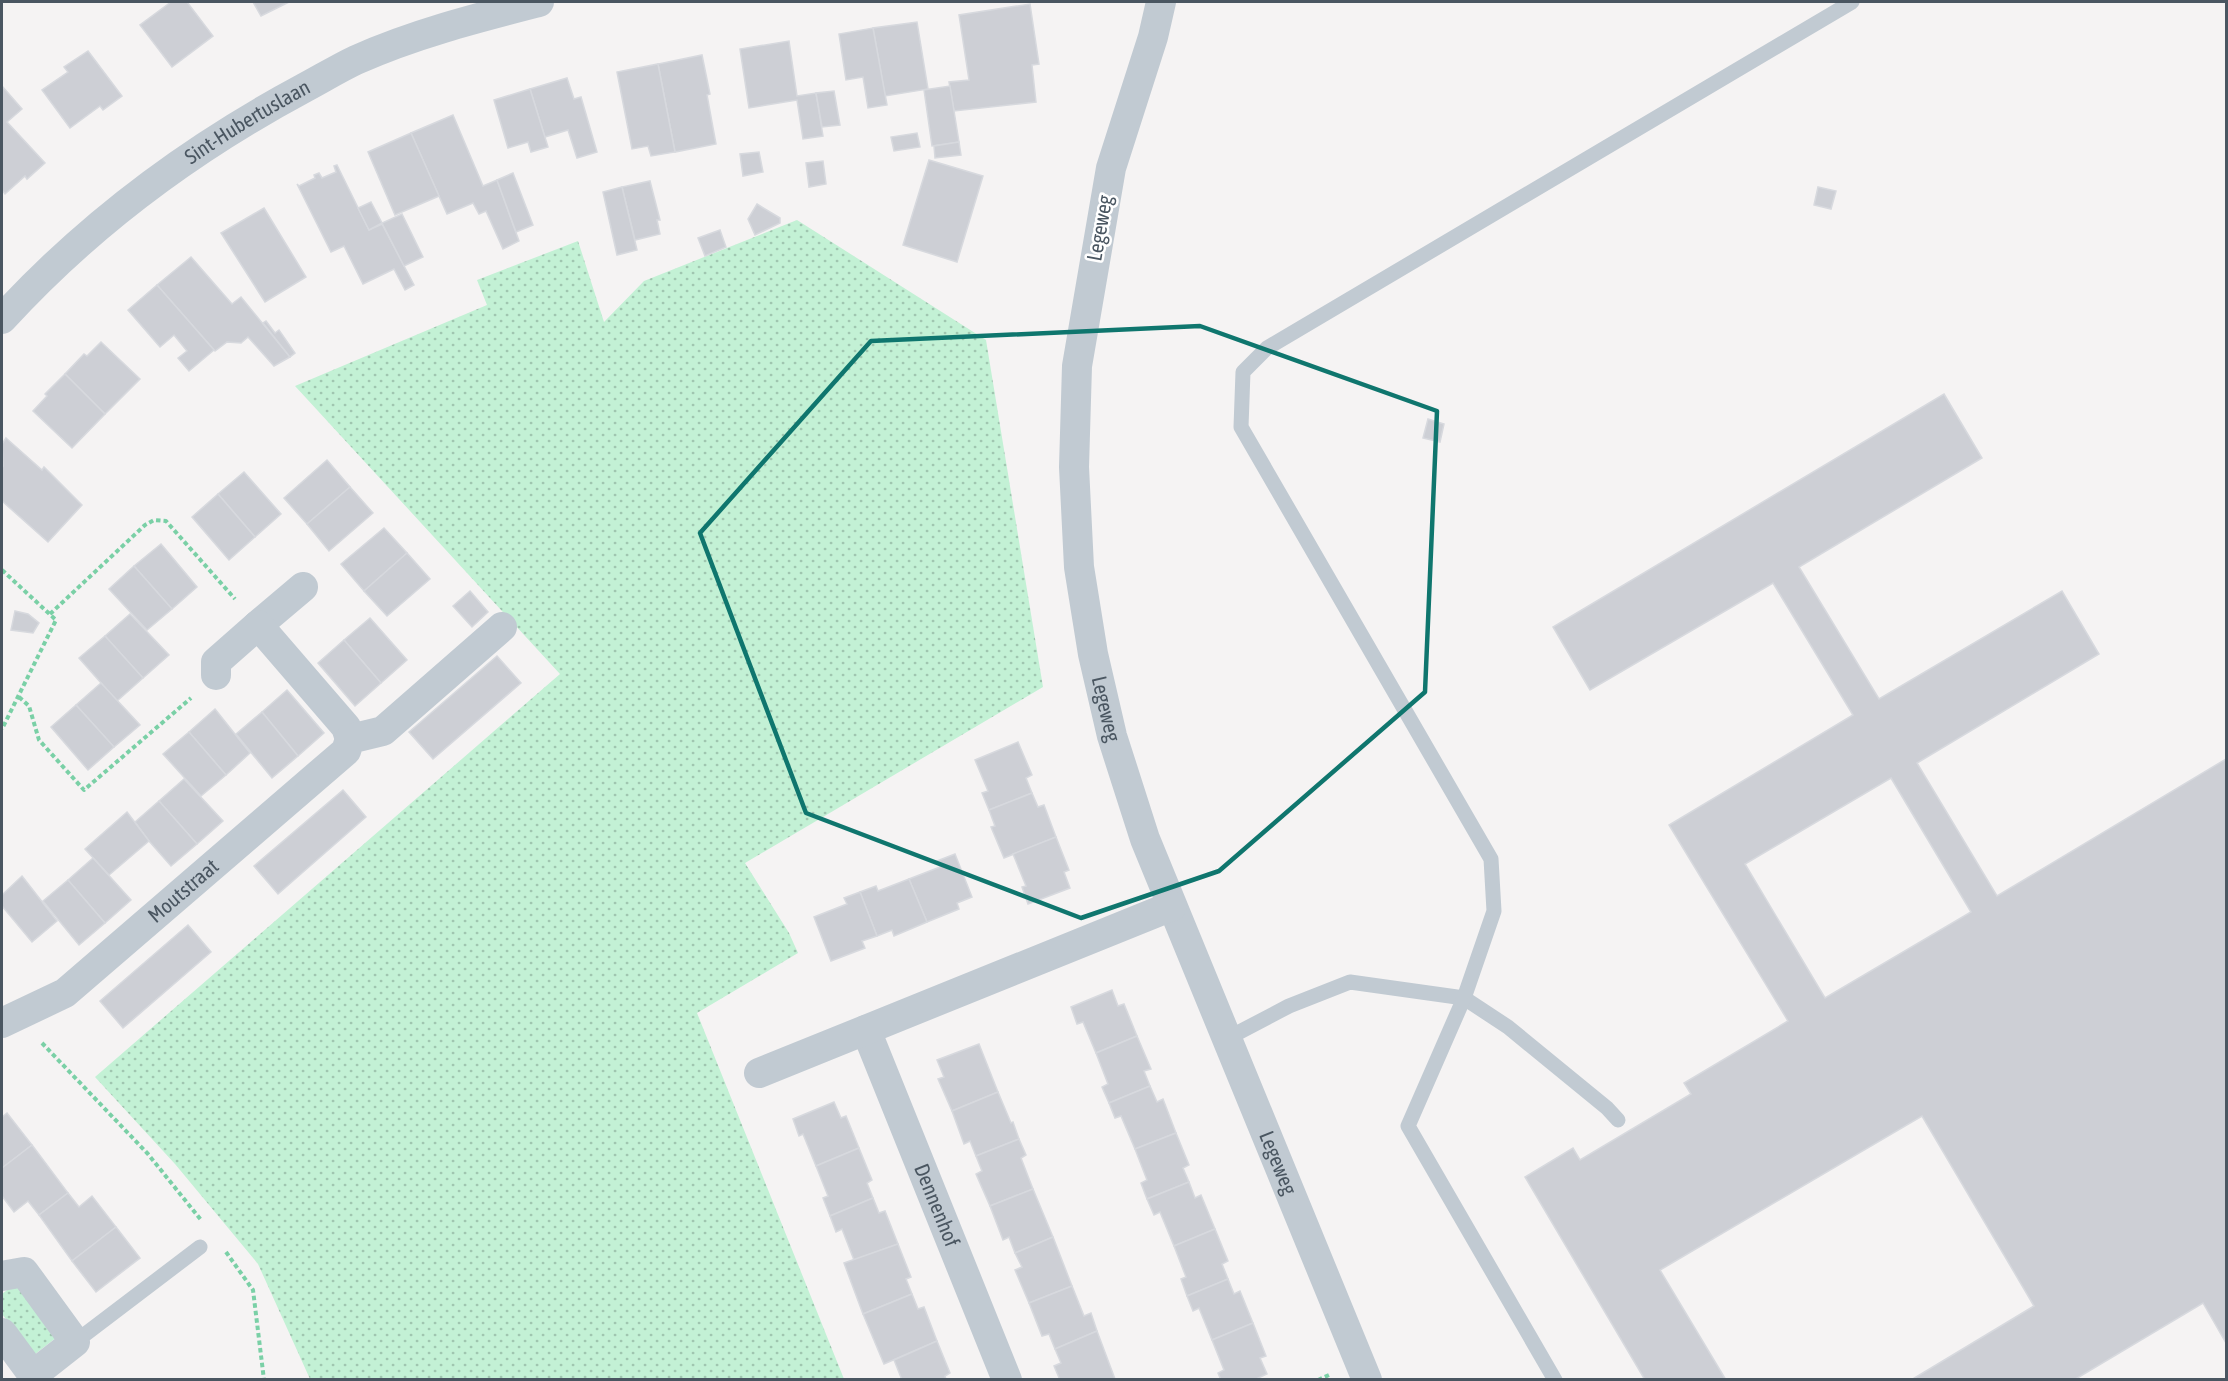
<svg xmlns="http://www.w3.org/2000/svg" width="2228" height="1381" viewBox="0 0 2228 1381" font-family="'Asap Condensed',sans-serif">
<defs>
<pattern id="grass-dots" width="8" height="8" patternUnits="userSpaceOnUse" patternTransform="scale(1.5)"><rect width="8" height="8" fill="#c3f1d5"/><path d="M2 2h.1M6 6h.1" fill="none" stroke="#a0c6b0" stroke-width="1.8" stroke-linecap="round"/></pattern>
</defs>
<rect width="100%" height="100%" fill="#f5f3f3"/>
<!-- grass -->
<g fill="url(#grass-dots)">
<polygon points="797,220 986,340 1043,687 745,863 789,933 798,953 697,1013 844,1379 310,1379 258,1264 175,1164 95,1077 560,674 295,386 487,305 477,280 578,241 604,322 644,281"/>
<polygon points="16,1283 57,1337 34,1355 2,1314 2,1294"/>
</g>
<!-- building -->
<g fill="#cdcfd5" stroke="#d7d9de" stroke-width="1.5" fill-rule="evenodd">
<polygon points="171,2 187,2 213,36 172,67 140,25"/>
<polygon points="253,2 289,2 261,16"/>
<polygon points="1030,4 1039,64 1032,65 1036,102 954,111 949,82 969,80 959,15"/>
<polygon points="917,22 928,89 885,96 873,28"/>
<polygon points="873,28 887,105 868,108 863,77 846,80 839,34"/>
<polygon points="789,41 797,96 816,93 823,136 803,139 797,100 749,108 740,49"/>
<polygon points="88,51 122,96 103,110 100,106 70,128 42,90 68,72 64,67"/>
<polygon points="702,55 710,94 707,95 716,144 675,152 658,64"/>
<polygon points="658,64 675,152 651,156 648,146 632,149 617,72"/>
<polygon points="567,78 574,99 581,97 597,152 577,158 568,130 545,137 530,89"/>
<polygon points="2,86 22,109 7,122 45,163 27,179 25,176 5,194 2,190"/>
<polygon points="950,86 959,142 932,146 924,90"/>
<polygon points="530,89 548,147 531,152 528,142 508,148 494,100"/>
<polygon points="834,91 840,125 822,127 816,93"/>
<polygon points="453,115 483,186 497,180 519,241 503,249 486,211 479,214 473,203 447,214 411,133"/>
<polygon points="411,133 439,196 395,215 368,152"/>
<polygon points="917,133 920,147 894,151 891,137"/>
<polygon points="959,142 961,155 935,158 934,146"/>
<polygon points="759,152 763,172 743,176 740,154"/>
<polygon points="929,160 983,176 957,262 903,245"/>
<polygon points="823,161 826,184 809,187 806,163"/>
<polygon points="337,165 369,230 382,224 414,285 405,290 394,269 363,284 344,246 331,252 297,184 299,186 315,178 314,175 319,173 322,178 336,172 334,166"/>
<polygon points="513,173 533,225 516,232 497,180"/>
<polygon points="650,181 660,220 657,220 660,234 635,240 622,187"/>
<polygon points="622,187 637,250 617,255 603,192"/>
<polygon points="1818,187 1836,191 1831,209 1814,205"/>
<polygon points="371,202 382,223 369,230 358,208"/>
<polygon points="757,204 780,218 780,223 755,235 748,219"/>
<polygon points="264,208 306,277 265,302 221,233"/>
<polygon points="402,214 423,257 404,266 382,223"/>
<polygon points="720,230 726,247 705,256 698,238"/>
<polygon points="191,257 232,304 241,297 290,357 274,366 248,337 241,343 227,342 215,351 157,285"/>
<polygon points="157,285 214,350 189,371 178,358 187,351 174,335 160,347 128,310"/>
<polygon points="266,321 275,333 279,330 295,353 290,357 263,323"/>
<polygon points="101,342 140,379 105,414 65,374 84,354 87,356"/>
<polygon points="65,374 105,414 72,448 33,411 47,396 45,394"/>
<path d="M 1944,394 L 1982,458 L 1799,567 L 1879,699 L 2062,591 L 2099,654 L 1917,763 L 1997,896 L 2226,759 L 2226,1343 L 2203,1303 L 2074,1380 L 1911,1380 L 2034,1306 L 1922,1116 L 1660,1270 L 1726,1380 L 1645,1380 L 1525,1177 L 1573,1148 L 1580,1160 L 1691,1094 L 1684,1083 L 1788,1021 L 1669,825 L 1853,715 L 1773,583 L 1590,690 L 1553,627 ZM 1891,778 L 1971,912 L 1825,998 L 1745,864 Z"/>
<polygon points="1428,419 1444,424 1440,442 1423,438"/>
<polygon points="6,438 42,470 44,467 82,505 48,542 2,501 2,468 3,466 2,444"/>
<polygon points="327,460 350,487 307,524 284,498"/>
<polygon points="244,472 281,514 255,537 218,494"/>
<polygon points="350,487 373,513 329,551 307,524"/>
<polygon points="218,494 255,537 229,560 192,517"/>
<polygon points="384,528 407,553 364,591 341,564"/>
<polygon points="161,544 197,587 172,609 134,566"/>
<polygon points="407,553 430,579 387,616 364,591"/>
<polygon points="134,566 172,609 147,630 109,589"/>
<polygon points="470,591 488,612 472,627 453,606"/>
<polygon points="15,611 28,614 39,623 33,633 11,630"/>
<polygon points="130,614 169,655 143,678 105,636"/>
<polygon points="370,618 407,660 381,683 344,640"/>
<polygon points="105,636 143,678 117,701 79,658"/>
<polygon points="344,640 381,683 355,706 318,663"/>
<polygon points="497,656 521,683 433,759 409,732"/>
<polygon points="101,683 140,725 114,747 76,705"/>
<polygon points="287,690 324,733 298,756 262,712"/>
<polygon points="76,705 114,747 88,770 51,727"/>
<polygon points="215,709 250,753 226,775 189,732"/>
<polygon points="262,712 298,756 272,778 236,734"/>
<polygon points="189,732 226,775 201,796 163,754"/>
<polygon points="1018,742 1032,775 1026,778 1032,793 989,810 982,793 988,791 975,760"/>
<polygon points="184,779 223,821 197,844 159,801"/>
<polygon points="343,790 366,817 278,894 254,866"/>
<polygon points="1032,793 1038,807 1044,805 1056,837 1004,858 991,827 995,826 989,810"/>
<polygon points="159,801 197,844 171,866 149,841 135,822"/>
<polygon points="127,812 149,841 109,875 85,849"/>
<polygon points="1056,837 1069,870 1064,872 1070,888 1028,904 1022,887 1026,886 1013,854"/>
<polygon points="955,854 972,897 957,903 959,909 927,922 909,879 940,867 937,861"/>
<polygon points="93,858 131,900 105,923 68,880"/>
<polygon points="22,876 57,921 32,942 2,906 2,895"/>
<polygon points="909,879 927,922 894,936 892,930 877,936 860,892 876,886 878,891"/>
<polygon points="68,880 105,923 79,945 43,901"/>
<polygon points="860,892 877,936 862,941 865,948 831,961 814,917 847,904 844,898"/>
<polygon points="188,925 211,952 123,1028 100,1001"/>
<polygon points="1112,990 1118,1006 1124,1004 1137,1036 1096,1053 1083,1022 1077,1024 1071,1007"/>
<polygon points="1137,1036 1151,1069 1144,1071 1150,1086 1109,1103 1102,1087 1108,1084 1096,1053"/>
<polygon points="979,1044 998,1092 952,1111 938,1079 944,1077 937,1060"/>
<polygon points="1150,1086 1157,1102 1163,1099 1176,1133 1135,1149 1121,1116 1115,1118 1109,1103"/>
<polygon points="998,1092 1011,1123 1013,1122 1019,1139 976,1156 970,1141 964,1144 952,1111"/>
<polygon points="834,1102 841,1118 846,1116 859,1148 816,1166 803,1134 799,1136 793,1119"/>
<polygon points="7,1113 32,1145 2,1168 2,1117"/>
<polygon points="1176,1133 1189,1165 1183,1168 1189,1182 1147,1199 1141,1183 1147,1180 1135,1149"/>
<polygon points="1019,1139 1026,1155 1021,1158 1033,1189 990,1206 976,1174 982,1171 976,1156"/>
<polygon points="32,1145 68,1193 39,1215 28,1201 14,1212 2,1196 2,1168"/>
<polygon points="859,1148 872,1180 867,1183 873,1198 830,1216 823,1198 828,1196 816,1166"/>
<polygon points="1189,1182 1195,1198 1201,1195 1215,1229 1174,1246 1160,1212 1154,1215 1147,1199"/>
<polygon points="1033,1189 1053,1237 1015,1253 1009,1237 1003,1240 990,1206"/>
<polygon points="68,1193 79,1207 92,1196 116,1227 72,1261 39,1215"/>
<polygon points="873,1198 879,1213 885,1211 898,1244 854,1260 842,1229 836,1232 830,1216"/>
<polygon points="116,1227 140,1258 96,1292 72,1261"/>
<polygon points="1215,1229 1228,1261 1222,1264 1228,1279 1187,1296 1181,1279 1186,1277 1174,1246"/>
<polygon points="1053,1237 1072,1286 1029,1303 1015,1270 1022,1267 1015,1253"/>
<polygon points="898,1244 911,1277 906,1279 912,1294 863,1314 844,1263"/>
<polygon points="1228,1279 1234,1294 1240,1291 1253,1323 1212,1340 1199,1308 1193,1311 1187,1296"/>
<polygon points="1072,1286 1084,1316 1091,1313 1097,1331 1055,1349 1049,1334 1042,1336 1029,1303"/>
<polygon points="912,1294 918,1309 924,1307 937,1341 884,1364 863,1314"/>
<polygon points="1253,1323 1266,1356 1260,1358 1267,1374 1254,1380 1221,1380 1218,1373 1224,1370 1212,1340"/>
<polygon points="1097,1331 1115,1379 1060,1380 1054,1366 1061,1363 1055,1349"/>
<polygon points="937,1341 950,1373 945,1376 946,1380 902,1380 894,1360"/>
</g>
<g fill="none" stroke-linecap="round" stroke-linejoin="round">
<!-- path -->
<g stroke="#7ad0a6" stroke-width="4" stroke-dasharray="4.5 3" stroke-linecap="butt">
<polyline points="2,570 56,620 2,729"/>
<polyline points="50,614 145,525 154,520 166,521 235,599"/>
<polyline points="19,697 29,706 39,740 84,790 191,698"/>
<polyline points="42,1043 148,1154 201,1220"/>
<polyline points="226,1252 253,1290 264,1380"/>
<polyline points="1318,1380 1329,1375"/>
</g>
<!-- lane -->
<g stroke="#c1cad2" stroke-width="15">
<polyline points="1228,1038 1289,1006 1350,982 1464,998 1508,1027 1607,1108 1618,1120"/>
<polyline points="75,1342 200,1247"/>
<polyline points="1555,1380 1408,1126 1464,998 1494,911 1491,859 1241,427 1243,372 1267,348 1852,2"/>
</g>
<!-- street -->
<g stroke="#c1cad2" stroke-width="30">
<path id="s1" d="M 1161,2 L 1153,37 L 1111,168 L 1077,366 L 1074,467 L 1079,567 L 1093,654 L 1112,736 L 1145,839 L 1367,1380"/>
<path id="s2" d="M 2,319 C 87,226 192,148 304,88 C 321,79 339,68 356,60 C 414,34 477,18 539,2"/>
<polyline points="258,625 303,587"/>
<polyline points="216,675 216,662 258,625 346,727 350,739"/>
<path id="s3" d="M 2,1023 L 65,993 L 346,751 L 350,739 L 383,731 L 502,627"/>
<path id="s4" d="M 866,1030 L 1007,1380"/>
<polyline points="759,1073 1172,906"/>
<polyline points="2,1276 24,1272 75,1342 33,1375 2,1333"/>
</g>
</g>
<!-- marked area -->
<path fill="none" stroke="#0f766e" stroke-width="4.5" stroke-linejoin="round" d="M 1200,326 L 1437,411 L 1425,692 L 1219,871 L 1081,918 L 806,813 L 700,533 L 871,341 Z"/>
<g text-anchor="middle" stroke-width="5" stroke-linejoin="round" paint-order="stroke">
<!-- street labels -->
<g font-size="21" fill="#4a5661" stroke="#fff">
<text dy="7" stroke="none"><textPath href="#s2" startOffset="316">Sint-Hubertuslaan</textPath></text>
<text transform="translate(1100 228) rotate(-80)" y="7">Legeweg</text>
<text dy="7" stroke="none"><textPath href="#s1" startOffset="720">Legeweg</textPath></text>
<text dy="7" stroke="none"><textPath href="#s3" startOffset="226">Moutstraat</textPath></text>
<text dy="7" stroke="none"><textPath href="#s1" startOffset="1206">Legeweg</textPath></text>
<text dy="7" stroke="none"><textPath href="#s4" startOffset="189">Dennenhof</textPath></text>
</g>
</g>
<!-- border -->
<rect width="2228" height="1381" fill="none" stroke="#4a5661" stroke-width="6"/>
</svg>
